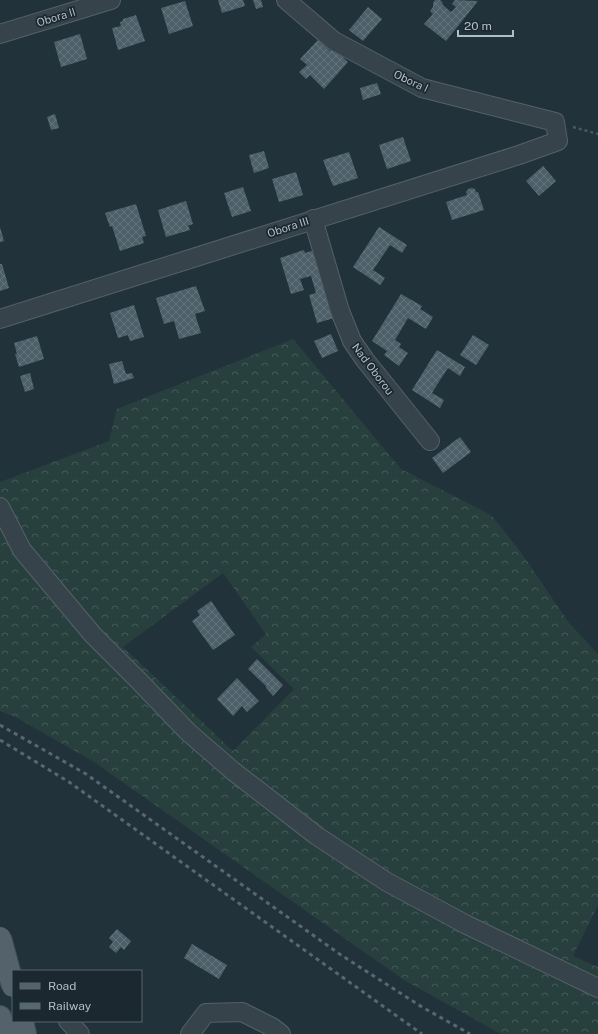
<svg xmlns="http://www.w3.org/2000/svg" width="598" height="1034" viewBox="0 0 598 1034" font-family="'Public Sans',sans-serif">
<defs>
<pattern id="forest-crowns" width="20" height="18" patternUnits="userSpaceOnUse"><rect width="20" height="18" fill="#27403d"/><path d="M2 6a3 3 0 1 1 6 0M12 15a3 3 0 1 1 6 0" fill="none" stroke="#445a58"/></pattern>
<pattern id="building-cross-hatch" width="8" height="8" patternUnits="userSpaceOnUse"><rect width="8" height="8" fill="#4d5f69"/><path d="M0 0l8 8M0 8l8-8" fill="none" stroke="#64747d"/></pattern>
</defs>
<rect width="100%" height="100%" fill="#22323b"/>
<!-- forest -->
<path fill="url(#forest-crowns)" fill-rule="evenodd" d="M 293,339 L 401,469 L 491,515 L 520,551 L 569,623 L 598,654 L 598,905 L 573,956 L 598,967 L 598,1034 L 501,1034 L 492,1029 L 404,980 L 94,762 L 17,718 L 0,711 L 0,482 L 109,441 L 117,409 ZM 223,573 L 266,634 L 251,647 L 294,689 L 233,751 L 123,647 Z"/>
<!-- building -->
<g fill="url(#building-cross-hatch)">
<polygon points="218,0 243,0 245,6 222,13"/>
<polygon points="253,0 261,0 263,7 256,9"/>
<polygon points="435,0 440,0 442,2 443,5 451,12 456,7 452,4 455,0 478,1 446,41 424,24 433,14 430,11 433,7 433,3"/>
<polygon points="185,1 193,26 169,34 161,8"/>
<polygon points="368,7 382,19 363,41 349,30"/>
<polygon points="136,15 145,41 118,50 112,28 121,26 120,22 123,21 123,19"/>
<polygon points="80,34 87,59 61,67 54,42"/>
<polygon points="318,40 330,51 333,48 348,62 324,89 310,75 306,79 299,72 307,65 300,59"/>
<polygon points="377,83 381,94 363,100 360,88"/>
<polygon points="55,114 59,128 51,130 47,117"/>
<polygon points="403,137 411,161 387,169 379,145"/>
<polygon points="264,151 269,168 254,173 249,155"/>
<polygon points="349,152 358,178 333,186 323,160"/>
<polygon points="543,166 556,181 539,196 526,181"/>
<polygon points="296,172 303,195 279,202 272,179"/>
<polygon points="243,187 251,211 232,217 224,193"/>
<polygon points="472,188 475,189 476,192 478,192 484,210 452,220 446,202 467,195 466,192 468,189"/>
<polygon points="186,201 193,224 188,226 190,230 166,237 158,210"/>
<polygon points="136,204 146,236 142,237 144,243 120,251 112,226 110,227 105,213"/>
<polygon points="0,227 4,241 0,242"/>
<polygon points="379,227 407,245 402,253 390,245 373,270 385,278 380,285 353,267"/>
<polygon points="304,250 305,253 315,250 334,318 317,323 309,295 316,293 311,276 300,279 304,290 291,294 280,258"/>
<polygon points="0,264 2,264 9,288 0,291"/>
<polygon points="196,286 205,311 195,314 201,333 179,339 174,321 164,324 156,298"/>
<polygon points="401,294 422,306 420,309 433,317 426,329 408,318 395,340 401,344 399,347 408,353 399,366 384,355 387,351 372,341"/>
<polygon points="134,305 144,337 130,341 128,335 118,338 110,313"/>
<polygon points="331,334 338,351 322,358 314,341"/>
<polygon points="473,335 489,345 476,365 460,355"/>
<polygon points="37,336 44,359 19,367 15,354 17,354 14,343"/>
<polygon points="437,350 465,367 460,376 448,368 440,380 432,393 444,400 440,408 412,390"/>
<polygon points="122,361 126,374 132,373 134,378 114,384 109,364"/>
<polygon points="30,373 34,389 25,392 20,376"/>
<polygon points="460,437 471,452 443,473 432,458"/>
<polygon points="211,601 235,635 213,650 192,621 200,615 197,611"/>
<polygon points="257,659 283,685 273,696 266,688 266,686 248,669"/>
<polygon points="237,678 259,701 247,712 242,706 233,716 217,699"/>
<polygon points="117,929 131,941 124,950 121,947 116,953 109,947 113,942 109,938"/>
<polygon points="192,944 227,965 219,979 184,958"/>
</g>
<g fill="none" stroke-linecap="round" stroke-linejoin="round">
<defs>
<g id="minor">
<polyline points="0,34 111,0"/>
<polyline points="313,219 340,311 352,341 365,360 430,441"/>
<polyline points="0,319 519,155 558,141 555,122 422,88 334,41 286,0"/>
<polyline points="0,507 22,550 93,635 141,683 188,732 233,771 317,836 387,882 467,925 598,988"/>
<polyline points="68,1021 80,1034"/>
<polyline points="190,1034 206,1013 242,1012 272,1027 281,1034"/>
</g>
<g id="major">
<polyline points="0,1017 4,1034"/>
<polyline points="22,1021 25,1034"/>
</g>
</defs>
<!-- minor casing -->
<use href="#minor" stroke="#546169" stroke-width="20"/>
<!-- major casing -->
<use href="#major" stroke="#424f57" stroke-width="24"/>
<!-- path -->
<polyline stroke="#465d5b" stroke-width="2.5" stroke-dasharray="3 3" stroke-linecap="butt" points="573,127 598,134"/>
<!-- minor -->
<use href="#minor" stroke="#36434b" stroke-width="18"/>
<!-- major -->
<use href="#major" stroke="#54626c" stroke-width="22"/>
<!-- rail -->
<g stroke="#586873" stroke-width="3" stroke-dasharray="4 4" stroke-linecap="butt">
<polyline points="0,725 86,774 341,955 422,1007 470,1034"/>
<polyline points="0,740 69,782 422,1034"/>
</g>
<defs>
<polyline id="major-bridge" points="0,938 13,986"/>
</defs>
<!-- major-bridge casing -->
<use href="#major-bridge" stroke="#424f57" stroke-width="24" stroke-linecap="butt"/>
<!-- major-bridge -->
<use href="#major-bridge" stroke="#54626c" stroke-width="22"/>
</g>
<g text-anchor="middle" stroke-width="3.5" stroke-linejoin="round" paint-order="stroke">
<!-- street labels -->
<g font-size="11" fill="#b1bec7" stroke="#1b2830">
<text transform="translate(56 17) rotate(-17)" y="4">Obora II</text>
<text transform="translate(411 81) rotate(25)" y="4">Obora I</text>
<text transform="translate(288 227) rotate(-18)" y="4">Obora III</text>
<text transform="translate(373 369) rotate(53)" y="4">Nad Oborou</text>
</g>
</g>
<!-- legend -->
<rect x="12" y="970" width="130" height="52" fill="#1b2830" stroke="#57646c"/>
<rect x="20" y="983" width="20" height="6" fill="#54626c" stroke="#57646c"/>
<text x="48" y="990" font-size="12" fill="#b1bec7">Road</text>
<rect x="20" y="1003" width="20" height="6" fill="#586873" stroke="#57646c"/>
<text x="48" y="1010" font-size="12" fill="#b1bec7">Railway</text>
<!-- scale -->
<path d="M458 30v6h55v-6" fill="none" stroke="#b1bec7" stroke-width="2"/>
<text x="464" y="30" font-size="12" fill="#b1bec7" stroke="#1b2830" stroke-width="3" paint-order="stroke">20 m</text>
</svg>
